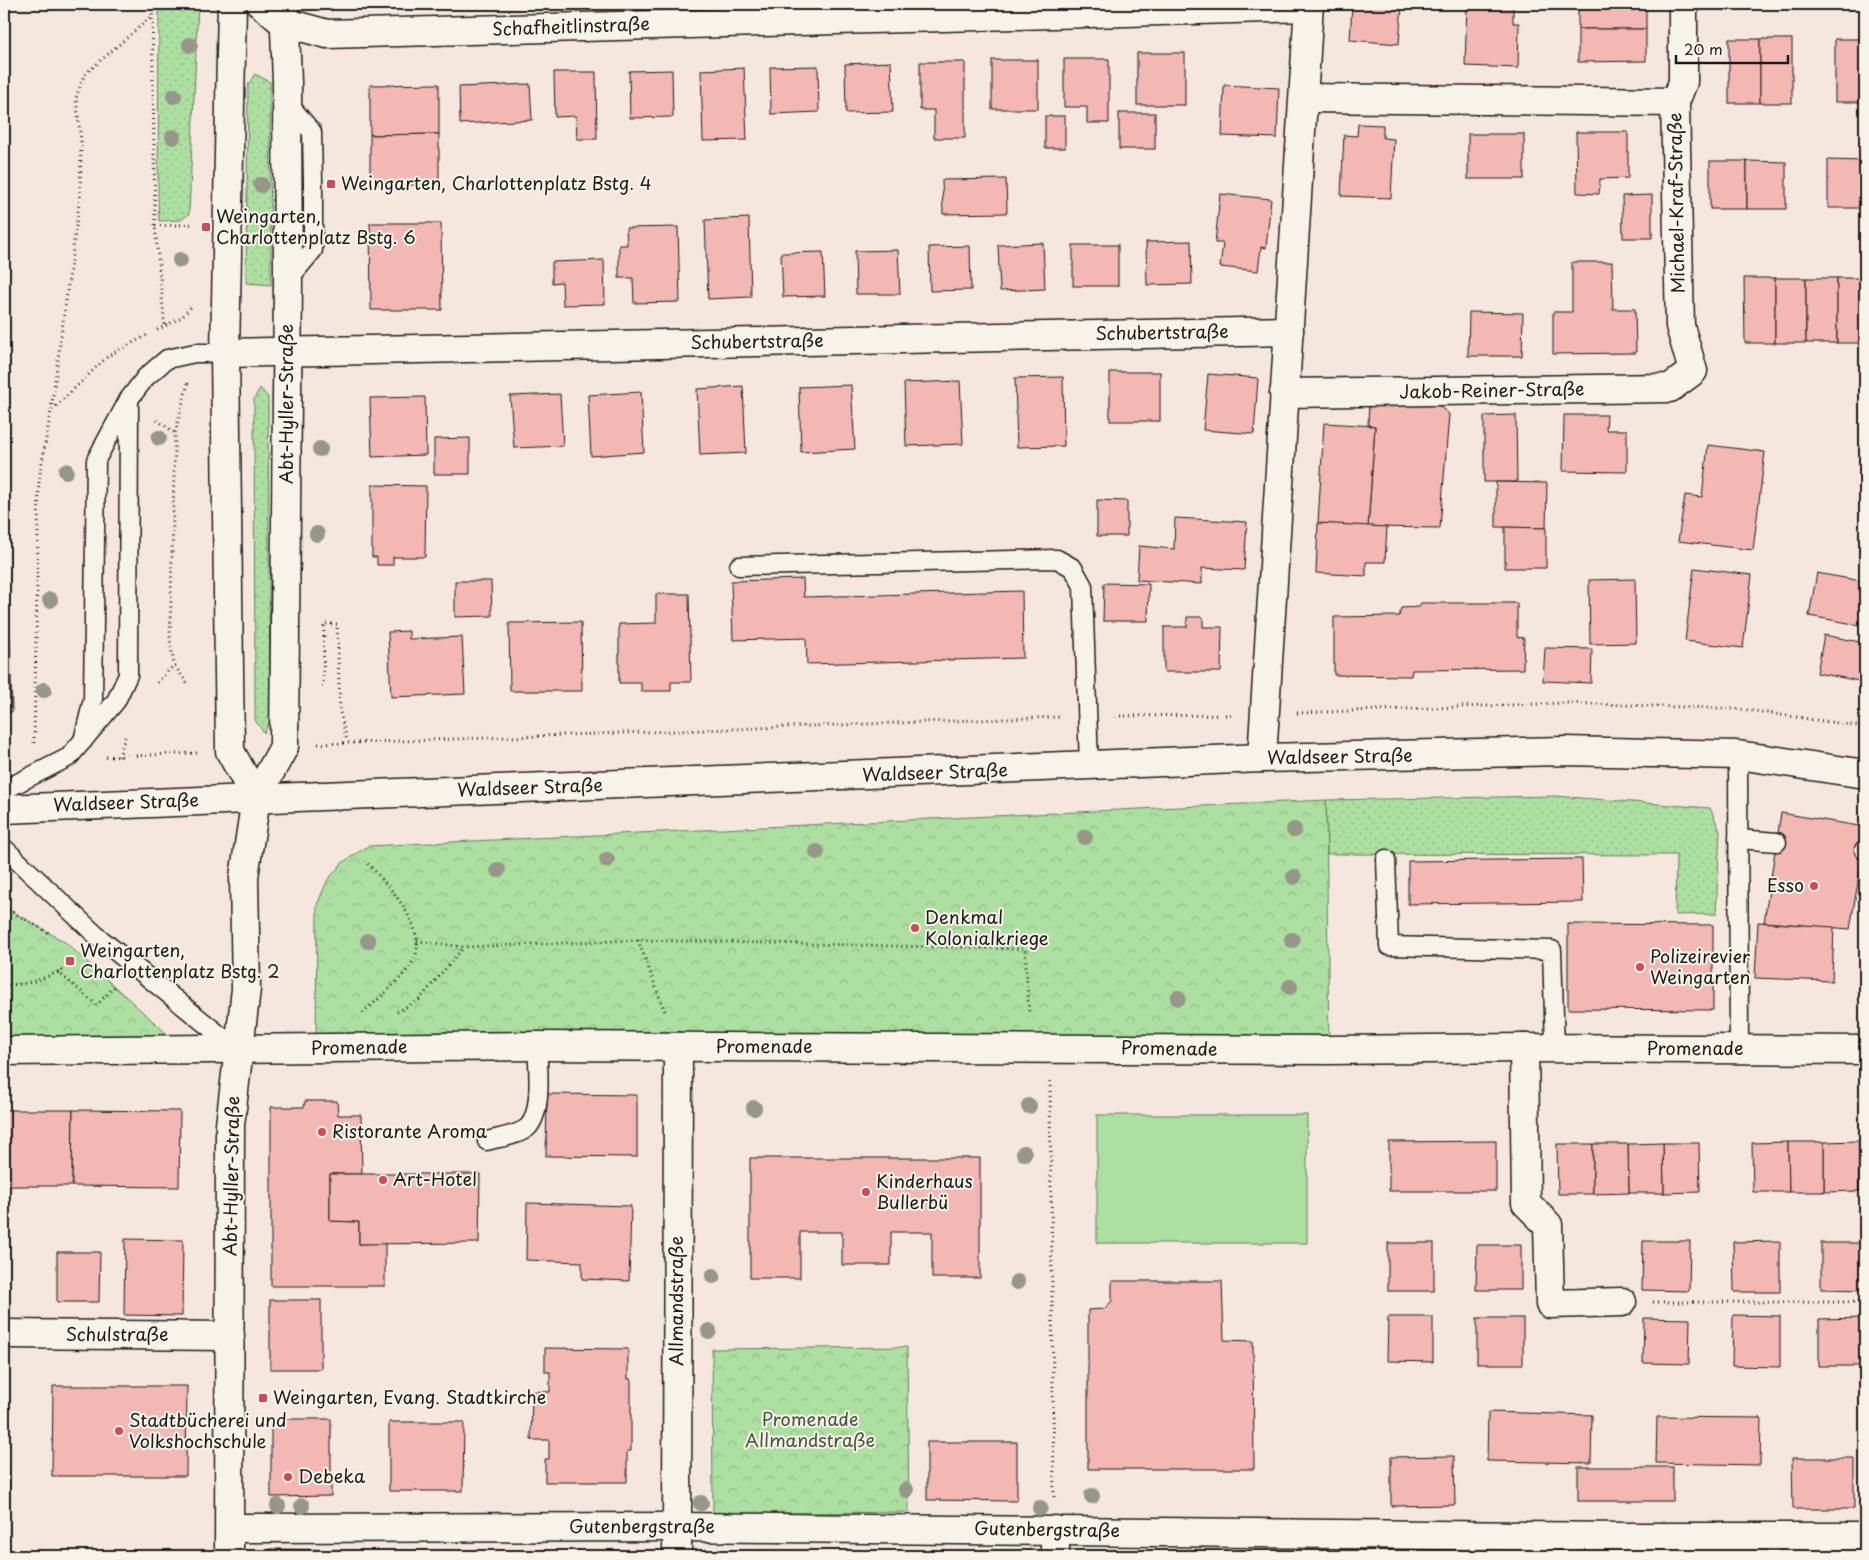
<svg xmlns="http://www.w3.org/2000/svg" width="1869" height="1560" viewBox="0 0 1869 1560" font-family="'Playpen Sans',sans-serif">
<defs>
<pattern id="grass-dots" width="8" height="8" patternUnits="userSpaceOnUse" patternTransform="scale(1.25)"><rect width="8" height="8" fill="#acdfa0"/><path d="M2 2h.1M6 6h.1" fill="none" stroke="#93bf89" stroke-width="1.8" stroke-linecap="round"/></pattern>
<pattern id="park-crowns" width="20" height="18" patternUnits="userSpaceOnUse" patternTransform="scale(1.25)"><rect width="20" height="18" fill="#acdfa0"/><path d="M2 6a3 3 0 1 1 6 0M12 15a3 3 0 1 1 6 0" fill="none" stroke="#93bf89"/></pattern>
</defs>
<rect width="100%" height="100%" fill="#f6e7de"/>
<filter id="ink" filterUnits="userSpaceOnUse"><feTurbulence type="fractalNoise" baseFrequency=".02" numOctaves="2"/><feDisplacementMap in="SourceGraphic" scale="10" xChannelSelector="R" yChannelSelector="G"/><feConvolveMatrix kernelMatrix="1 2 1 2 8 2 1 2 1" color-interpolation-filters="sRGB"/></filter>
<g filter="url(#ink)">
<!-- grass -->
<g fill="url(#grass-dots)" stroke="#647e5e">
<polygon points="159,4 198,4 189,214 181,220 159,221 158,194"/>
<polygon points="255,74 270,82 271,285 246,283 248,85"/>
<polygon points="260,388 268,397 270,721 264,733 255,720 254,399"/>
<polygon points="1555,796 1710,808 1720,831 1716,914 1675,915 1676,855 1327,854 1326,800"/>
</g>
<!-- park -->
<g fill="url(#park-crowns)" stroke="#647e5e">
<polygon points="1326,800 1329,1050 316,1049 317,905 327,881 342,863 368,846"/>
<polygon points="4,907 65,942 185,1050 4,1051"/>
<polygon points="907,1347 909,1512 713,1514 712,1349"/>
</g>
<!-- garden -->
<rect fill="#acdfa0" stroke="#647e5e" x="1097" y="1115" width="210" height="128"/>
<!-- building -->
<g fill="#f3b7b4" stroke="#1c1c1c">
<polygon points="1352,4 1402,4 1399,44 1350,40"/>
<polygon points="1467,4 1513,4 1513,23 1519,23 1518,68 1465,66"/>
<rect x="1578" y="4" width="68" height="25"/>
<polygon points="1578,29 1646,29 1646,61 1578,62"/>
<rect x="1729" y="39" width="31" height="64"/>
<rect x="1760" y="39" width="32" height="64"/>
<rect x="1835" y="39" width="30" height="63"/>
<rect x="1137" y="53" width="48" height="52"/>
<polygon points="1064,59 1109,59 1109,123 1087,123 1087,107 1064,107"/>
<rect x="992" y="60" width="46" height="49"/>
<polygon points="891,62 893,112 846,113 845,64"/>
<polygon points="920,62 965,62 965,138 934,138 934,110 920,110"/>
<polygon points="818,66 819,112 771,114 770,67"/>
<polygon points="744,68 747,140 703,141 701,70"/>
<polygon points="672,70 673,117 630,118 629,71"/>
<polygon points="554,72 596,72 597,139 577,139 576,116 555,117"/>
<polygon points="439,84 439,134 370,135 370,85"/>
<polygon points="530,84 532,120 460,124 459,87"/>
<polygon points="1224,85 1279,88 1277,138 1222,136"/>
<rect x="1119" y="113" width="36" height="36"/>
<rect x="1045" y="116" width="20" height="32"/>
<polygon points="1358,124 1383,125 1383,138 1394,139 1391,198 1341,196 1344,135 1357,136"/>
<polygon points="1576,132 1628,132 1628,178 1600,179 1599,194 1577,193"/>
<polygon points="439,134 439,185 370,185 370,135"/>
<rect x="1468" y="134" width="56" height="45"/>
<polygon points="1828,160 1865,161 1865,208 1828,208"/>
<rect x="1710" y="161" width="37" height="48"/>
<polygon points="1747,161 1786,162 1786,209 1747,209"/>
<polygon points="1006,179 1007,213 943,214 942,180"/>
<polygon points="1220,194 1271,199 1266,248 1261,247 1258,271 1220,267 1223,243 1215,243"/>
<polygon points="1652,195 1652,238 1623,238 1622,196"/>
<polygon points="749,218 751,297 708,299 705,220"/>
<polygon points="370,223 441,223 442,310 371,310"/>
<polygon points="678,227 680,302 634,303 633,278 619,278 619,245 627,245 626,228"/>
<polygon points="1191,241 1192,284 1147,285 1146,242"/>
<polygon points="1043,243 1045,289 1000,291 998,245"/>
<rect x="1073" y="245" width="45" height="41"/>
<polygon points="970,246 971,290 930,291 929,247"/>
<polygon points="898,250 900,294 856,294 855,251"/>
<polygon points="823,252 825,296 783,297 781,253"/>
<polygon points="604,260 605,304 563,305 562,282 552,283 552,262"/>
<polygon points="1572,262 1612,262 1613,309 1635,309 1636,353 1553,354 1553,312 1572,312"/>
<polygon points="1744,278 1775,278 1775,343 1745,343"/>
<rect x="1775" y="278" width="31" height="65"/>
<rect x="1806" y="278" width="31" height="65"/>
<rect x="1837" y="278" width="28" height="65"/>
<polygon points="1469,312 1523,313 1522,356 1468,356"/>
<rect x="1110" y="372" width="50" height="49"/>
<polygon points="1208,374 1258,378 1254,434 1203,430"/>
<polygon points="1063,377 1064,446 1017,447 1015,378"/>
<polygon points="960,381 963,444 906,446 904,383"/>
<polygon points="851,385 855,449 801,452 799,387"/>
<polygon points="743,386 746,453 700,455 697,389"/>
<polygon points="641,392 644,452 591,456 588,395"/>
<polygon points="560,394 563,446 514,448 510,396"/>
<polygon points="425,397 426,455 372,457 370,398"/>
<polygon points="1369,402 1437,404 1449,414 1440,528 1368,527 1375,426 1368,426"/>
<polygon points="1516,415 1517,482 1484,482 1484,416"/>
<polygon points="1564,415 1607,415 1606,430 1627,430 1627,472 1563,471"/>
<polygon points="1324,423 1375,426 1368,527 1318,523"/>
<polygon points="470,438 470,474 434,474 434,439"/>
<polygon points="1708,445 1765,452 1753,550 1678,541 1685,495 1702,497"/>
<polygon points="1496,482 1547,483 1546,528 1496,527"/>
<polygon points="372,485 426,486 425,557 393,557 393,565 377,565 377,557 372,557"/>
<polygon points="1097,500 1127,501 1127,536 1097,536"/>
<polygon points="1175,518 1247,522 1244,570 1202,568 1202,584 1137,580 1139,546 1174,549"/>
<polygon points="1318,523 1387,527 1385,562 1366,562 1366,576 1316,573"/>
<polygon points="1505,527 1546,528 1546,568 1505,568"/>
<polygon points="1865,556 1865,626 1809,616 1817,573 1861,581"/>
<polygon points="1694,568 1752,575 1743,648 1685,641"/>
<polygon points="803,579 804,597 1022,591 1023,658 807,664 806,638 733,640 731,581"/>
<polygon points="1635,579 1636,643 1590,644 1589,580"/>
<polygon points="455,581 491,581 492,616 455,617"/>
<polygon points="1104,583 1149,584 1148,621 1103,621"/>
<polygon points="656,594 689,594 691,682 671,682 671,691 641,691 641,683 619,683 619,624 656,623"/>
<polygon points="1421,603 1517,603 1517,637 1524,638 1523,669 1412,670 1411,676 1334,675 1334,617 1399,616 1401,608 1419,607"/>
<polygon points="1187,617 1203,617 1203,627 1222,627 1221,672 1164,672 1164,627 1187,627"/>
<polygon points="581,622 582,691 510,691 509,623"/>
<polygon points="1864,625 1865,682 1817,673 1824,635 1860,642"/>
<polygon points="409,631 409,639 462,637 465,694 391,697 388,632"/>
<polygon points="10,637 12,712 4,712 4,638"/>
<polygon points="1545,648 1592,649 1591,683 1543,681"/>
<polygon points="1781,813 1865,827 1865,840 1850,929 1764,922"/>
<polygon points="1582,859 1583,902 1408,904 1408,861"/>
<polygon points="1758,922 1834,927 1832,981 1755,978"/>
<polygon points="1568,924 1713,925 1713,1010 1568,1009"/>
<polygon points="547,1094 637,1095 637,1157 546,1156"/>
<polygon points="305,1101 337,1101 338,1115 361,1115 362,1174 330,1174 330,1221 359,1222 359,1244 385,1243 385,1286 271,1286 271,1107 304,1107"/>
<polygon points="4,1110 73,1110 72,1186 4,1186"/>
<polygon points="73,1110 180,1111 179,1187 72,1186"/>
<polygon points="1496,1141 1496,1191 1389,1191 1389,1142"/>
<polygon points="1859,1141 1859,1191 1824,1192 1824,1142"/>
<rect x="1859" y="1141" width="6" height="50"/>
<polygon points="1788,1142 1789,1192 1753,1192 1752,1143"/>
<polygon points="1788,1142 1824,1142 1824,1192 1789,1192"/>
<polygon points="1663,1143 1699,1143 1700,1192 1664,1193"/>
<polygon points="1663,1143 1664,1193 1629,1193 1628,1144"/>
<polygon points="1557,1144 1593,1144 1593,1194 1558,1194"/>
<polygon points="1593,1144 1628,1144 1629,1193 1593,1194"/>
<polygon points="750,1158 980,1158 980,1278 932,1278 932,1232 891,1232 891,1265 842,1265 842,1232 800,1232 800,1278 750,1278"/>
<polygon points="330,1174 480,1174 479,1243 359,1244 359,1222 330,1221"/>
<polygon points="527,1203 631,1206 629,1281 582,1279 582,1262 526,1260"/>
<rect x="4" y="1209" width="2" height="104"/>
<polygon points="125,1239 183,1240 182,1316 124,1315"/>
<polygon points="1643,1241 1690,1241 1689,1291 1642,1290"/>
<polygon points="1780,1241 1780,1292 1734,1292 1733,1242"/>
<rect x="1388" y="1243" width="46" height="48"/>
<polygon points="1821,1243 1865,1243 1865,1290 1821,1289"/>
<polygon points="1477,1245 1521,1245 1521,1290 1476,1290"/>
<polygon points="57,1252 100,1252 99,1302 57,1302"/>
<polygon points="1112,1281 1222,1281 1224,1340 1253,1341 1254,1469 1088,1469 1088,1310 1104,1309 1112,1301"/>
<rect x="270" y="1300" width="51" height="69"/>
<polygon points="1733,1315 1780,1316 1780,1367 1732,1366"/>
<polygon points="1388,1317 1433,1317 1433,1362 1387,1361"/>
<rect x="1477" y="1318" width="46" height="46"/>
<polygon points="1644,1318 1690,1319 1689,1364 1643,1363"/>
<polygon points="1865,1318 1865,1366 1819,1366 1819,1319"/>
<polygon points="545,1348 628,1349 628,1379 631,1379 631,1451 627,1451 627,1482 545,1482 545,1459 549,1459 549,1440 531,1440 532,1391 550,1392 550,1372 545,1372"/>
<polygon points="53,1386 187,1386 186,1476 52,1476"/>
<polygon points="1488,1412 1592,1415 1591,1463 1487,1461"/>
<polygon points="1657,1417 1761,1418 1760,1465 1656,1463"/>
<polygon points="271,1419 331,1419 331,1496 271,1497"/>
<polygon points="389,1422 464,1422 463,1491 389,1491"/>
<polygon points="927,1442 1017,1442 1017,1501 927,1500"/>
<polygon points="1454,1456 1455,1505 1391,1506 1391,1457"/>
<polygon points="1792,1458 1854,1458 1854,1509 1793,1509"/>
<rect x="1578" y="1467" width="95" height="34"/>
<rect x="4" y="1474" width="5" height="31"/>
<polygon points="4,1514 7,1514 8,1556 4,1556"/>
<polygon points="269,1549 338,1550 338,1556 269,1556"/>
<rect x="375" y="1552" width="126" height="4"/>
</g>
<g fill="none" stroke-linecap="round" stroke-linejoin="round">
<defs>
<g id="service">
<polyline points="287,102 312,132 313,184 313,250 288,280"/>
<polyline points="739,566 1057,559 1073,568 1083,586 1089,766"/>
<polyline points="83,741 93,699 96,460 129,399 146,377 167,359 195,353 225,353"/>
<polyline points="1738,755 1739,1049"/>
<polyline points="4,790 69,757 116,701 128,675 129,399"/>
<polyline points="1738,839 1777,842"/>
<polyline points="4,848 98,937 238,1050"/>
<polyline points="1864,850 1865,850"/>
<polyline points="1386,859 1389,946 1552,950 1555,1048"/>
<path d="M 487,1141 C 500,1137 518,1136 528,1127 C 543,1111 538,1066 537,1046"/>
</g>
<g id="minor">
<polyline points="261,4 283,22 327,34 1309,7"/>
<polyline points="1304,98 1675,102"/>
<polyline points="225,353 1289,331"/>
<polyline points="1284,393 1670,388 1693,371 1680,326 1675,102 1683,82 1683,4"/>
<polyline points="1262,758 1309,4"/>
<polyline points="1524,1048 1526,1203 1548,1225 1550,1304 1622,1302"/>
<polyline points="4,1051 537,1046 1329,1050 1524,1048 1865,1050"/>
<polyline points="4,1334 230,1336"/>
<polyline points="230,1528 677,1527 1624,1537 1865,1537"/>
<polyline points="1055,1530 1055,1556"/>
<polyline points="229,1556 230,1125 246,989 244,877 256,798"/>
<polyline points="677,1556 678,1047"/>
</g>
<g id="tertiary">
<polyline points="232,4 225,353 230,751 256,798"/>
<polyline points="256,798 284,747 288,280 287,82 284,4"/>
</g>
<polyline id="secondary" points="4,809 1262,758 1565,751 1738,755 1865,774"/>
</defs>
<!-- service casing -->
<use href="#service" stroke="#1c1c1c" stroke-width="21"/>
<!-- minor casing -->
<use href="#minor" stroke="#1c1c1c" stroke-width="31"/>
<!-- tertiary casing -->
<use href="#tertiary" stroke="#1c1c1c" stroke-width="31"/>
<!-- secondary casing -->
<use href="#secondary" stroke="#1c1c1c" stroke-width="31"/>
<!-- path -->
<g stroke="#1c1c1c" stroke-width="3" stroke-dasharray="1 4" stroke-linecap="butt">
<polyline points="152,4 155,226 165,328"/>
<polyline points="155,226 194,224"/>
<polyline points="157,330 182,317 192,306"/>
<polyline points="51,410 80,197 81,141 76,98 84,75 153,15"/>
<polyline points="157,420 175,433"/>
<polyline points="157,683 174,665"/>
<polyline points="187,683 174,665 170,640 175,433 188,383"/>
<polyline points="323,687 324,624 337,624 340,712 347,741"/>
<polyline points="1297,713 1565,703 1740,709 1865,727"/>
<polyline points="1115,716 1231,715"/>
<polyline points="34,743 39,479 51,411 108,356 149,334"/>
<polyline points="318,744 1059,717"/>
<polyline points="106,757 197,753"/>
<polyline points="119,757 125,737"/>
<polyline points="4,907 49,933"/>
<polyline points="638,940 665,1012"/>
<polyline points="417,941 464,947 638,940 1025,949 1029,1015"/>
<polyline points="58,972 97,1005 114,987"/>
<path d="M 4,984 C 25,987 44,978 63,970"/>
<polyline points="397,1012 419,1000 463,948"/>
<path d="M 363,1013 C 379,998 399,982 412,963 C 433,932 386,882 365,861"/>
<polyline points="1050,1081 1054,1497"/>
<polyline points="1653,1302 1865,1302"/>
</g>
<!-- service -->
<use href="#service" stroke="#f7f3e8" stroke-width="18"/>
<!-- minor -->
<use href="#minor" stroke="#f7f3e8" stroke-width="28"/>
<!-- tertiary -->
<use href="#tertiary" stroke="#f7f3e8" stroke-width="28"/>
<!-- secondary -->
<use href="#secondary" stroke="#f7f3e8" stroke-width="28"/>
</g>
<!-- trees -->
<g fill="#969789">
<circle cx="190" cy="45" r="8"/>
<circle cx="174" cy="96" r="8"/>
<circle cx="173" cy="137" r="8"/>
<circle cx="261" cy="185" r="8"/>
<circle cx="180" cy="260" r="8"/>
<circle cx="159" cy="438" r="8"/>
<circle cx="320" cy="449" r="8"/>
<circle cx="66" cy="471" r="8"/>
<circle cx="317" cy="534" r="8"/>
<circle cx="50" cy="600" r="8"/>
<circle cx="44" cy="690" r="8"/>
<circle cx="1294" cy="830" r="8"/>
<circle cx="1085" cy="837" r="8"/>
<circle cx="817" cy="852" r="8"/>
<circle cx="607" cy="860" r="8"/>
<circle cx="498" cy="870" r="8"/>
<circle cx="1294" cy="877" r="8"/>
<circle cx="1292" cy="940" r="8"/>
<circle cx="368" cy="941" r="8"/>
<circle cx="1290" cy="987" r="8"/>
<circle cx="1178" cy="998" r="8"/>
<circle cx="1029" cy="1106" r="8"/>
<circle cx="754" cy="1108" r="8"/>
<circle cx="1024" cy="1153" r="8"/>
<circle cx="713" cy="1276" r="8"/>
<circle cx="1017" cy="1282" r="8"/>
<circle cx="709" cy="1331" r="8"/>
<circle cx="906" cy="1490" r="8"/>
<circle cx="1092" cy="1496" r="8"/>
<circle cx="701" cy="1503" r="8"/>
<circle cx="278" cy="1506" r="8"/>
<circle cx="302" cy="1506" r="8"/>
<circle cx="1040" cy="1508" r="8"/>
</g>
</g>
<!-- markers -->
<g fill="#d1495b" stroke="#f7f3e8" stroke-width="2">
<rect x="326" y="179" width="10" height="10" rx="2.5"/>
<rect x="201" y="222" width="10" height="10" rx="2.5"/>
<circle cx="1814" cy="886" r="5"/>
<circle cx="915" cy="928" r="5"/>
<rect x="65" y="956" width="10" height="10" rx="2.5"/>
<circle cx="1640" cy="967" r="5"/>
<circle cx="322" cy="1132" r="5"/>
<circle cx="383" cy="1180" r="5"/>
<circle cx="866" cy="1192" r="5"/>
<rect x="258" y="1393" width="10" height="10" rx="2.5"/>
<circle cx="119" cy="1431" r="5"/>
<circle cx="288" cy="1477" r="5"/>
</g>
<g text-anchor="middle" stroke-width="4" stroke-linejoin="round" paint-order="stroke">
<!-- street labels -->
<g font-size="18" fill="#1c1c1c" stroke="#f7f3e8">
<text transform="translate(571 27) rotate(-2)" y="6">Schafheitlinstraße</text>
<text transform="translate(1677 203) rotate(-91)" y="6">Michael-Kraf-Straße</text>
<text transform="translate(1162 333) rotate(-1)" y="6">Schubertstraße</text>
<text transform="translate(757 342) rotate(-1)" y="6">Schubertstraße</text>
<text transform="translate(1492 391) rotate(-1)" y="6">Jakob-Reiner-Straße</text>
<text transform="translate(287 404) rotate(-90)" y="6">Abt-Hyller-Straße</text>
<text transform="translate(1340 757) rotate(-1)" y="6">Waldseer Straße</text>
<text transform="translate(935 773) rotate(-2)" y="6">Waldseer Straße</text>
<text transform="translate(530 788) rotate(-2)" y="6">Waldseer Straße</text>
<text transform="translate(126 803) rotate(-2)" y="6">Waldseer Straße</text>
<text x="764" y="1053">Promenade</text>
<text transform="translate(359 1048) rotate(-1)" y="6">Promenade</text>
<text transform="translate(1169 1049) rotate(1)" y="6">Promenade</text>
<text x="1695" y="1055">Promenade</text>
<text transform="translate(232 1176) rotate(-89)" y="6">Abt-Hyller-Straße</text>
<text transform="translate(677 1301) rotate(-90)" y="6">Allmandstraße</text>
<text x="117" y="1341">Schulstraße</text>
<text x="642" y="1533">Gutenbergstraße</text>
<text transform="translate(1047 1530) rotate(1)" y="6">Gutenbergstraße</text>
</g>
<!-- poi labels -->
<g font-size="18" fill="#1c1c1c" stroke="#f7f3e8" text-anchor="start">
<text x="341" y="190">Weingarten, Charlottenplatz Bstg. 4</text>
<text x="216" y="223">Weingarten,<tspan x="216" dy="21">Charlottenplatz Bstg. 6</tspan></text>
<text x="1804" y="892" text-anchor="end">Esso</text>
<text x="925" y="924">Denkmal<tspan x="925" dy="21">Kolonialkriege</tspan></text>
<text x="80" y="957">Weingarten,<tspan x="80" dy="21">Charlottenplatz Bstg. 2</tspan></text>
<text x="1650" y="963">Polizeirevier<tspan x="1650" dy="21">Weingarten</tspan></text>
<text x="332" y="1138">Ristorante Aroma</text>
<text x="393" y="1186">Art-Hotel</text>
<text x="876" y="1188">Kinderhaus<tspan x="876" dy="21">Bullerbü</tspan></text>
<text x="273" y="1404">Weingarten, Evang. Stadtkirche</text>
<text x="129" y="1427">Stadtbücherei und<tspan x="129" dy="21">Volkshochschule</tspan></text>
<text x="298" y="1483">Debeka</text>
</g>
<!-- park labels -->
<g font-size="18" fill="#475644" stroke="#f7f3e8">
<text x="810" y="1426">Promenade<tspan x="810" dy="21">Allmandstraße</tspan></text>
</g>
</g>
<!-- margin -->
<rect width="1869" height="1560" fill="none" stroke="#f7f3e8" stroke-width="20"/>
<rect x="10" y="10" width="1849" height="1540" fill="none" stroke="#1c1c1c" stroke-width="2" filter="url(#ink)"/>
<!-- scale -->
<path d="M1676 55v8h112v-8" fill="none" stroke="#1c1c1c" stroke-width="2.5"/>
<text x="1684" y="55" font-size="15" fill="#1c1c1c" stroke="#f7f3e8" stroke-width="4" paint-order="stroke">20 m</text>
</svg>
